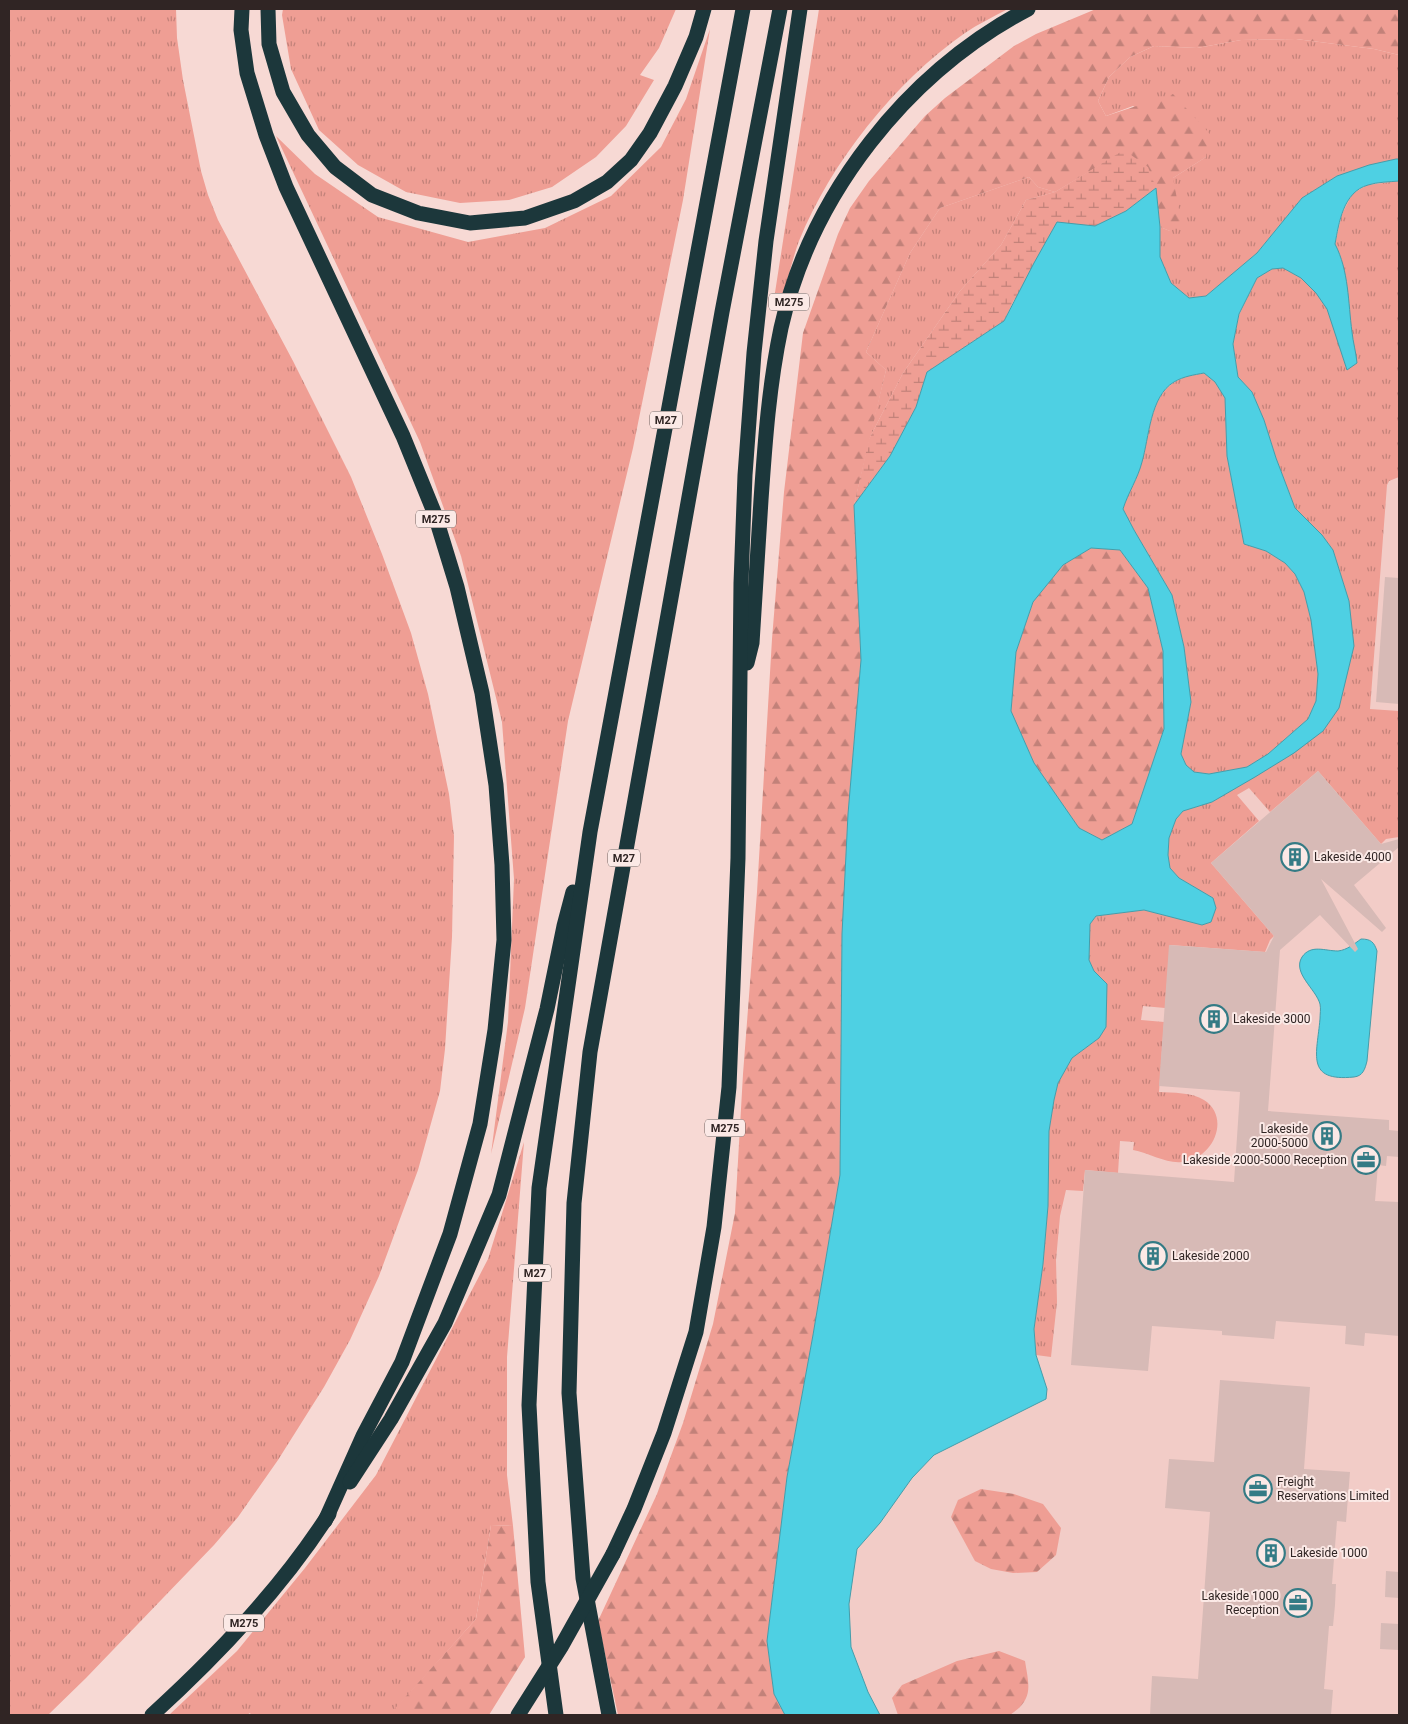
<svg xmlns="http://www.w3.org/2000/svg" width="1408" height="1724" viewBox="0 0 1408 1724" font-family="Roboto,sans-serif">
<defs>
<pattern id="grass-tufts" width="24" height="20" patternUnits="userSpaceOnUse" patternTransform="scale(1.25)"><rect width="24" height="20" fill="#ef9e94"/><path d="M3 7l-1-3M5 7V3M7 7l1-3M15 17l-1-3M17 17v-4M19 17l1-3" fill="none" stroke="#c28179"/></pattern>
<pattern id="forest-firs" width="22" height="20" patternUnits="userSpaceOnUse" patternTransform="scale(1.25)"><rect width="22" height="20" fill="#ef9e94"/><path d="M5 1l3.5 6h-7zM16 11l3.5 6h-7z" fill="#c28179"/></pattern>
<pattern id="wetland-marsh" width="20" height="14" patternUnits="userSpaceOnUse" patternTransform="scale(1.25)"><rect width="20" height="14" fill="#ef9e94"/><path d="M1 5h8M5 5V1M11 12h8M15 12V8" fill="none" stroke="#c28179"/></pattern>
</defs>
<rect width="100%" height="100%" fill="#f7d9d4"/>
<!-- built -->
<polygon fill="#f2ccc7" points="1399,55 1399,1715 675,1715 813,685 895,192"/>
<!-- grass -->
<g fill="url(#grass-tufts)">
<polygon points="9,9 176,9 177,38 183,80 201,171 208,195 218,220 293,361 351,477 382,554 411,633 428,694 449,794 454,836 452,937 445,1049 440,1091 418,1170 379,1276 350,1340 324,1387 278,1460 238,1517 214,1545 86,1678 48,1715 9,1715"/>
<polygon points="283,9 676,9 659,48 640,75 654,80 626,126 596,157 552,187 509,200 460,203 406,192 358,165 319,130 291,69 282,15"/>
<path d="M 819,9 L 1008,9 C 993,17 978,24 965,33 C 895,82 831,162 799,241 C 792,260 788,280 782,299 L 774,299 Z"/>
<polygon points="710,29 683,200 633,448 568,721 525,1008 491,1154 508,1022 514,879 502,722 461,556 420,442 276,136 315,174 378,217 468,242 545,228 611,196 661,147 686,99"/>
<polygon points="1296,39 1374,49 1399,55 1399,159 1396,159 1337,176 1302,198 1257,253 1206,296 1189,298 1171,283 1160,257 1160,227 1170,231 1173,178 1206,157 1133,106 1106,116 1098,101 1109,77 1130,57 1154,46 1197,48 1241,40"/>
<polygon points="1029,177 1038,187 1055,192 1026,200 1001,245 960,291 903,373 869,439 886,370 866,352 910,253 940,208"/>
<path d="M 1399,181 L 1399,477 L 1389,481 L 1387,485 L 1370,709 L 1399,711 L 1399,837 L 1386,839 L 1381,844 L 1318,771 L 1270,812 L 1249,788 L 1237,795 L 1259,821 L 1211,863 L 1274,936 L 1270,940 L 1265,952 L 1170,945 L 1165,1008 L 1143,1006 L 1141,1020 L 1164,1022 L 1159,1092 C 1173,1093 1192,1092 1204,1100 C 1231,1117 1214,1159 1182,1162 C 1167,1164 1149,1153 1133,1150 L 1134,1142 L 1120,1141 L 1118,1173 L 1085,1170 L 1083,1191 L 1066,1190 L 1060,1216 L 1056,1260 L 1057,1302 L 1051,1357 L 1036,1355 L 1034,1329 L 1043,1264 L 1048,1206 L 1049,1131 L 1054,1100 L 1058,1083 L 1072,1058 L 1099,1038 L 1107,984 L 1094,971 L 1089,960 L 1090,924 L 1096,916 L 1144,910 L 1202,925 L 1211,922 L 1216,908 L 1213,898 L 1179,878 L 1170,868 L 1168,855 L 1169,838 L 1176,819 L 1183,811 L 1212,802 L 1323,731 L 1349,601 L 1333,550 L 1322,535 L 1295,508 L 1276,458 L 1264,420 L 1252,392 L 1238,377 L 1233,344 L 1239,315 L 1257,278 L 1272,269 L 1283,268 L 1301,278 L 1316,293 L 1335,244 L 1342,214 L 1352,194 L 1367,185 Z"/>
<path d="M 1204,373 L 1215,382 L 1225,398 L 1227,456 L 1244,544 L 1266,551 L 1285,563 L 1295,574 L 1304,592 L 1311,620 L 1318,674 L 1316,701 L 1308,719 L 1268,754 L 1247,767 L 1209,774 L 1193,772 L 1186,765 L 1181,754 L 1191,702 L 1184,647 L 1172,595 L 1134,530 L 1123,509 C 1128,493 1138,478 1142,462 C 1149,438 1150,396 1175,382 C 1184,376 1194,375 1204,373 Z"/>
<polygon points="524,1142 507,1357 507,1475 513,1526 491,1525 476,1619 390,1715 251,1715 250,1713 247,1715 169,1715 237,1651 305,1568 376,1475 488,1259"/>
</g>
<!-- forest -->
<g fill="url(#forest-firs)">
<polygon points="1096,9 1399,9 1399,55 1374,49 1296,39 1241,40 1197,48 1154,46 1130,57 1109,77 1098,101 1106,116 1173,94 1209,133 1206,157 1173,178 1181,220 1170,231 1160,227 1156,188 1124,151 1055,192 1038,187 1029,177 940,208 910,253 866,352 886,370 854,505 861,660 848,814 842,934 840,1175 813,1335 787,1477 767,1641 774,1694 785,1715 618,1715 598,1621 657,1494 683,1423 713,1324 735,1213 743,1074 757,892 772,639 784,492 803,333 838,234 850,208 869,181 925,116 945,98 1014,46 1036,34"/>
<polygon points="1091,548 1120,550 1148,588 1163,651 1164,729 1132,824 1102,840 1079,828 1034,763 1011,712 1016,652 1033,602 1063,565"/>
<polygon points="981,1489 1014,1494 1043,1504 1061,1528 1056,1555 1037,1572 1013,1573 991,1569 975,1561 951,1517 958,1500"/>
<polygon points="491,1525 513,1526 525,1657 489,1715 389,1715 476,1619"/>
<path d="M 999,1651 L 1025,1661 C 1029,1686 1034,1699 1010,1715 L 898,1715 L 892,1698 L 902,1685 L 957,1661 Z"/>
</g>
<!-- wetland -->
<polygon fill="url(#wetland-marsh)" points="1124,150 1148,167 1156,188 1126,211 1095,226 1014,300 1004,321 927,372 916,407 890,456 854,505 869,439 903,373 960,291 1001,245 1026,200 1055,192"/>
<!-- water -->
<g fill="#4ed0e3" stroke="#459daa" fill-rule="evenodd">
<path d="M 1396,159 L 1399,159 L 1399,181 C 1389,182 1377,182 1368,185 C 1343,192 1339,223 1335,244 C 1349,271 1348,302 1352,332 C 1353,342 1356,352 1357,363 L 1347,370 L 1327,309 L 1316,293 L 1301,278 L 1283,268 L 1272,269 L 1257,278 L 1239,314 L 1233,344 L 1238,377 L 1252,392 L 1264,420 L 1276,458 L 1295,508 L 1322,535 L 1333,550 L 1349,601 L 1354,646 L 1339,708 L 1323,731 L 1294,753 L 1255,777 L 1212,802 L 1183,811 L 1176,819 L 1169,838 L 1168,855 L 1170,868 L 1179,878 L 1213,898 L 1216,908 L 1211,922 L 1202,925 L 1144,910 L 1096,916 L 1090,924 L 1089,960 L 1094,971 L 1107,984 L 1106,1027 L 1099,1038 L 1072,1058 L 1058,1083 L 1054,1100 L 1049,1131 L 1048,1206 L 1043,1264 L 1034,1329 L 1036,1355 L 1047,1389 L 1046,1399 L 934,1455 L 912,1478 L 880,1523 L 857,1549 L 849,1604 L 851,1647 L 868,1692 L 880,1715 L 785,1715 L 774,1694 L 767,1641 L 787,1477 L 813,1335 L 840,1175 L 842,934 L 848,814 L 861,660 L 854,505 L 890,456 L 916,407 L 927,372 L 1004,321 L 1034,263 L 1057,222 L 1095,226 L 1126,211 L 1156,188 L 1160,227 L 1160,257 L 1171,283 L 1189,298 L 1206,296 L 1257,253 L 1302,198 L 1337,176 L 1369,165 ZM 1204,373 L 1215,382 L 1225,398 L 1227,456 L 1244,544 L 1266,551 L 1285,563 L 1295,574 L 1304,592 L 1311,620 L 1318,674 L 1316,701 L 1308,719 L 1268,754 L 1247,767 L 1209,774 L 1194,772 L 1186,765 L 1181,754 L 1191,702 L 1184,647 L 1172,595 L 1134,530 L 1123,509 C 1128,493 1138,478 1142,462 C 1149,438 1150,396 1174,382 C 1184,376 1194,375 1204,373 ZM 1091,548 L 1120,550 L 1148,588 L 1163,651 L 1164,729 L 1132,824 L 1102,840 L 1079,828 L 1034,763 L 1011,711 L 1016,652 L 1033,602 L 1063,565 Z"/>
<path d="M 1361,939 C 1371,939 1374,942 1377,951 L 1367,1061 C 1365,1069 1363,1076 1354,1077 C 1305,1082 1317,1054 1320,1019 C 1320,1014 1321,1009 1320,1004 C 1316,989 1292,973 1302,957 C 1311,944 1325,951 1338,951 C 1347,950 1354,944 1361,939 Z"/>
</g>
<!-- building -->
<g fill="#d7bab6">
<polygon points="1385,577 1399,578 1399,704 1376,702"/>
<polygon points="1318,771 1381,844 1399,839 1399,847 1354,885 1386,928 1382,932 1321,879 1358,949 1355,952 1320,915 1280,950 1268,1111 1389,1120 1389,1130 1399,1131 1399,1157 1387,1156 1386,1166 1378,1165 1375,1201 1399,1202 1399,1336 1365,1333 1364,1346 1345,1344 1346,1326 1276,1321 1274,1339 1222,1335 1222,1331 1152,1326 1148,1371 1071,1365 1085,1170 1234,1182 1240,1092 1159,1086 1169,945 1266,952 1274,936 1211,863"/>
<polygon points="1220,1380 1310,1387 1304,1469 1350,1472 1346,1522 1337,1521 1332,1584 1336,1584 1335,1605 1333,1626 1329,1626 1324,1689 1333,1690 1331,1715 1150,1715 1152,1676 1198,1679 1210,1512 1165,1508 1169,1459 1214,1462"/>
<polygon points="1386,1571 1399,1572 1399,1598 1385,1597"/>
<polygon points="1381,1623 1399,1624 1399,1650 1380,1649"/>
</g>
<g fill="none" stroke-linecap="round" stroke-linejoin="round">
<!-- highway -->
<g stroke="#1c373b" stroke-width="15">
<polyline points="242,9 241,30 247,73 266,135 286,187 403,436 434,512 457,587 482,693 496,785 502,865 504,940 495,1030 480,1124 450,1234 402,1362 363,1436 325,1521"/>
<polyline points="268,9 269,44 283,92 308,135 335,167 372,195 418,213 470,223 525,218 574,201 607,182 631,160 650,133 675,86 696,37 704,9"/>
<path d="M 747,663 L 752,643 C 755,596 758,548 761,500 C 765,442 769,385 781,328 C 811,194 907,73 1028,9"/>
<polyline points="350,1482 391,1419 445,1323 499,1195 547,1009 564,926 573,892"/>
<polyline points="613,1554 634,1509 664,1433 696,1332 714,1227 729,1087 738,858 741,583 745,475 754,353 766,241 800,9"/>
<path d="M 152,1715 C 218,1655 281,1589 329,1514"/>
<polyline points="556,1715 538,1582 529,1405 539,1188 590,832 743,9"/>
<polyline points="609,1715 583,1578 569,1393 574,1203 590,1052 722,312 780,9"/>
</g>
<!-- highway-bridge -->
<polyline stroke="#1c373b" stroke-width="15" points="518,1715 561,1647 613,1554"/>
</g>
<!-- icons -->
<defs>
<symbol id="building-ring" viewBox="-11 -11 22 22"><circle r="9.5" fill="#fbe9e6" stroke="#347b85" stroke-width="1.5"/><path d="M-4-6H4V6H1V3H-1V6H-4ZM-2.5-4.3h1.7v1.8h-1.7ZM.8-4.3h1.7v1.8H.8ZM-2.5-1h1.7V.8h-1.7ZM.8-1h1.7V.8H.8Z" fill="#347b85"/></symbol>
<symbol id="office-ring" viewBox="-11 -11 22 22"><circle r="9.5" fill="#fbe9e6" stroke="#347b85" stroke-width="1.5"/><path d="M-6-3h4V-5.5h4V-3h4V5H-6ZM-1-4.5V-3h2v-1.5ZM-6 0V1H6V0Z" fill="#347b85"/></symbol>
</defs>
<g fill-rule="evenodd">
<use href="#building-ring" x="1279" y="841" width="32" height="32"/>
<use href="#building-ring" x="1198" y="1003" width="32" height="32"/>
<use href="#building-ring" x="1311" y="1120" width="32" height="32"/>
<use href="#office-ring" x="1350" y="1144" width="32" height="32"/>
<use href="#building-ring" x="1137" y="1240" width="32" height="32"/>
<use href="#office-ring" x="1242" y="1473" width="32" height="32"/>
<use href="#building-ring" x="1255" y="1537" width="32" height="32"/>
<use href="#office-ring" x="1282" y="1587" width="32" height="32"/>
</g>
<g text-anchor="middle" stroke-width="4" stroke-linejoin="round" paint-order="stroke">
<!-- shield labels -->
<g fill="#fbe9e6" stroke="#6d605e" stroke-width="1">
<rect x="769" y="293.5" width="40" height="17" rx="4"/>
<rect x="650" y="411.5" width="32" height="17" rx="4"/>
<rect x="416" y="510.5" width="40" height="17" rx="4"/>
<rect x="608" y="849.5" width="32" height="17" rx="4"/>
<rect x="705" y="1119.5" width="40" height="17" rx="4"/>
<rect x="519" y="1264.5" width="32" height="17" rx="4"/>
<rect x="224" y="1614.5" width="40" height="17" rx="4"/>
</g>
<g font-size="11" font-weight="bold" fill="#302524">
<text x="789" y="306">M275</text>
<text x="666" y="424">M27</text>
<text x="436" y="523">M275</text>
<text x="624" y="862">M27</text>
<text x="725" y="1132">M275</text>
<text x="535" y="1277">M27</text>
<text x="244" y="1627">M275</text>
</g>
<!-- poi labels -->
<g font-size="12" fill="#302524" stroke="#fbe9e6" text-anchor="start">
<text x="1314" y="861">Lakeside 4000</text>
<text x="1233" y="1023">Lakeside 3000</text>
<text x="1308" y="1133" text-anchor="end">Lakeside<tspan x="1308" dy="14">2000-5000</tspan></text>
<text x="1347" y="1164" text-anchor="end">Lakeside 2000-5000 Reception</text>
<text x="1172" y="1260">Lakeside 2000</text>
<text x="1277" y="1486">Freight<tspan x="1277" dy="14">Reservations Limited</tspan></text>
<text x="1290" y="1557">Lakeside 1000</text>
<text x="1279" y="1600" text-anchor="end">Lakeside 1000<tspan x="1279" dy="14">Reception</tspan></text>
</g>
</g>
<!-- border -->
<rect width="1408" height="1724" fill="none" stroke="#302524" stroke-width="20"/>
</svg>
